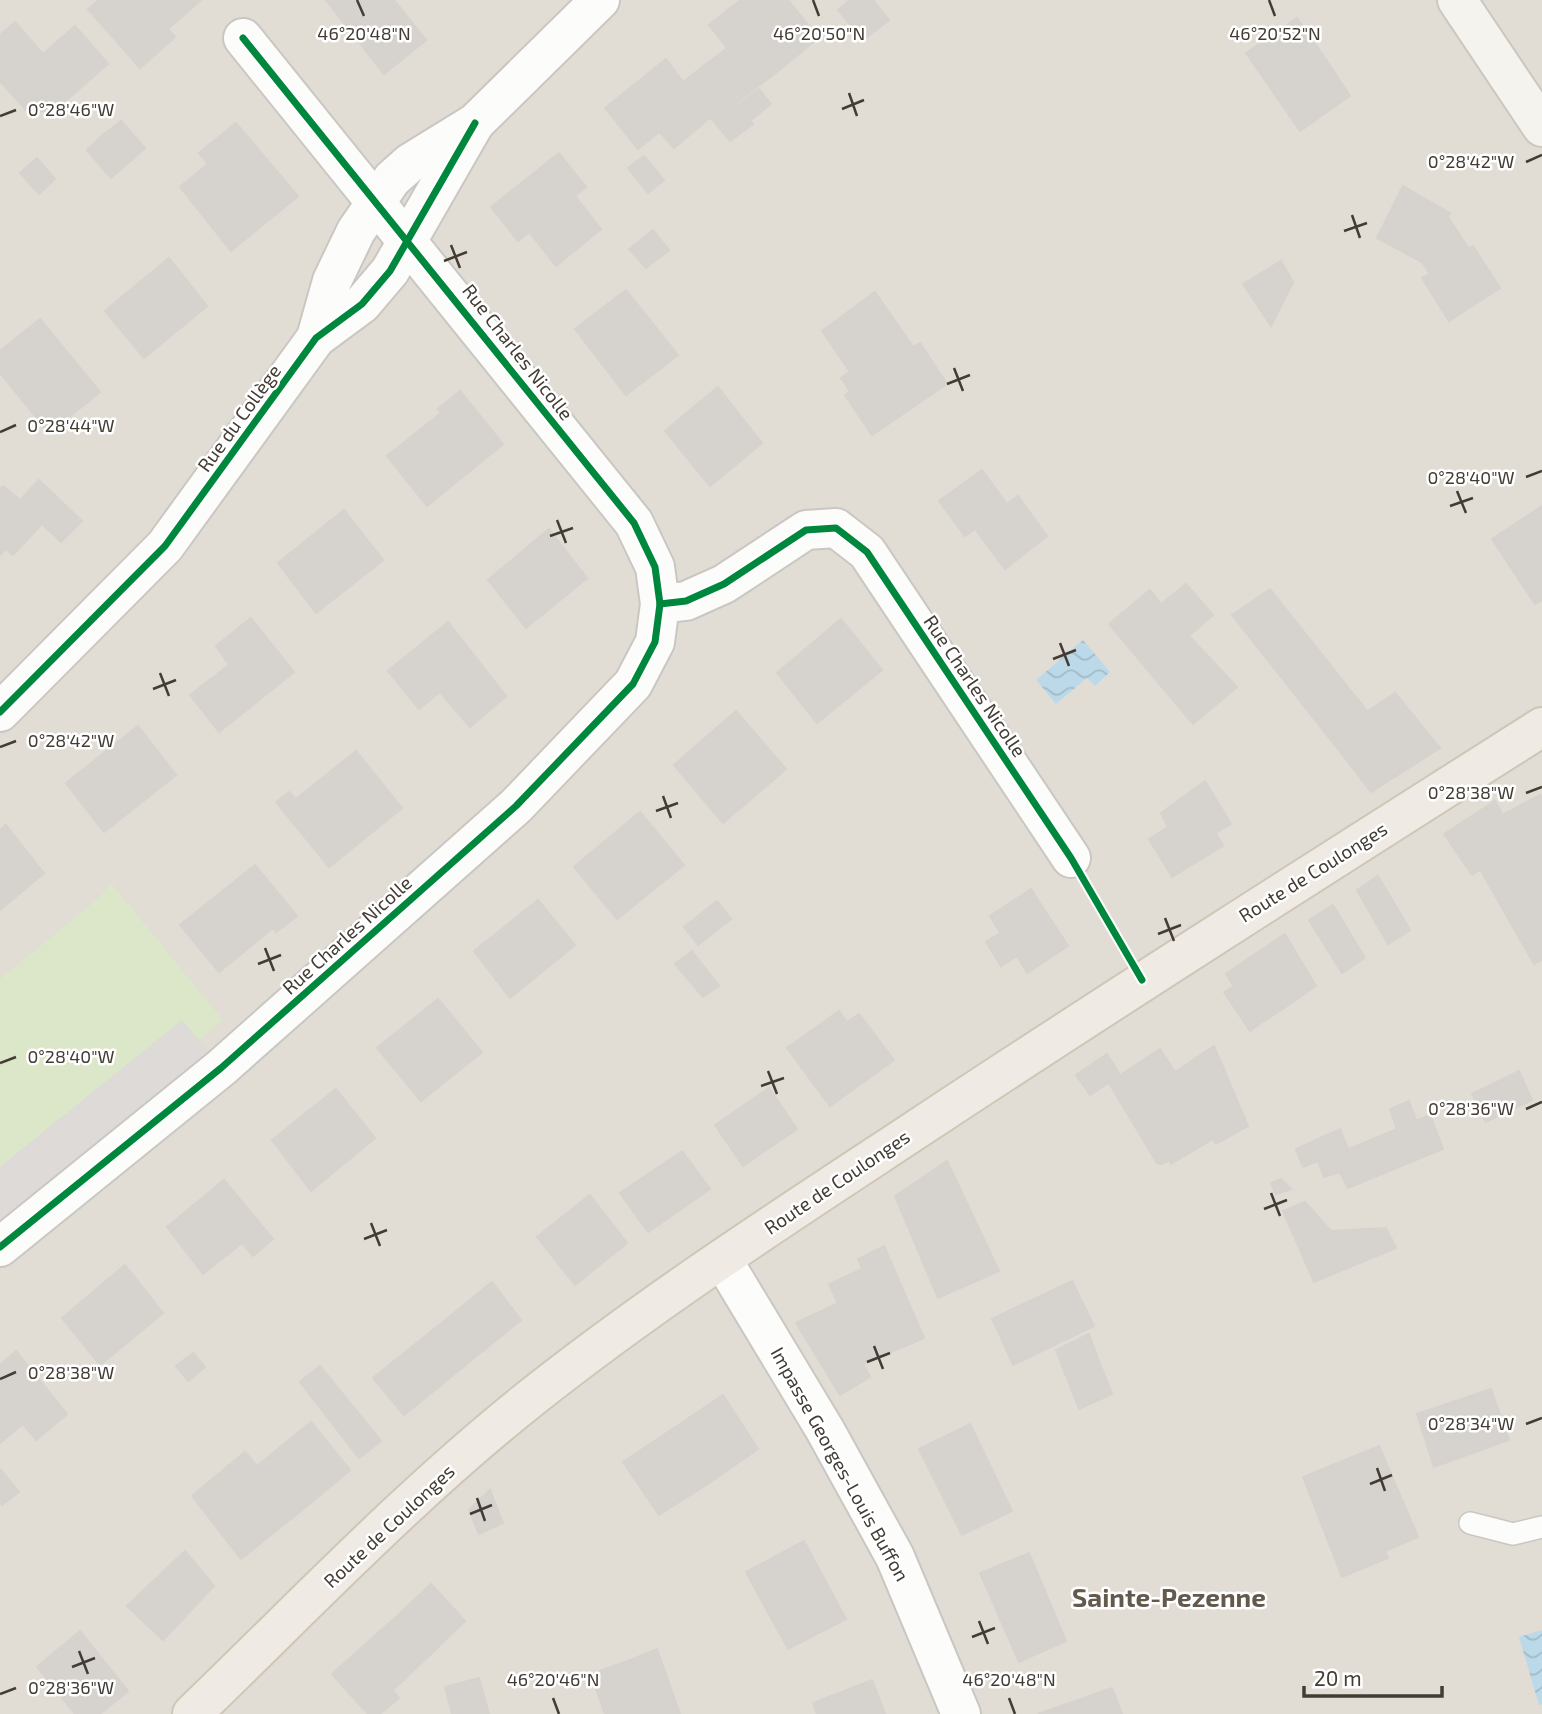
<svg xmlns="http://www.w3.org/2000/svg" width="1542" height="1714" viewBox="0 0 1542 1714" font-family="'Exo 2',sans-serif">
<defs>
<pattern id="water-waves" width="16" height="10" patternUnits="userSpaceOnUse" patternTransform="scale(1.75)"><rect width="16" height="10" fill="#bbd9e8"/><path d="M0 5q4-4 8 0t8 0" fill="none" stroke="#a2bbc8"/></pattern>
</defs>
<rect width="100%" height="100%" fill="#eeebe7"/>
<!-- residential -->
<rect fill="#e1ddd5" x="0" y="0" width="1542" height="1714"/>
<!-- green -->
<polygon fill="#dce6c9" points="111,883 223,1020 199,1040 182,1021 0,1167 0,979 99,898"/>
<!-- parking -->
<polygon fill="#dddad7" points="182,1020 221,1068 0,1247 0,1167"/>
<!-- water -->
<g fill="url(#water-waves)">
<polygon points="1083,640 1110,672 1095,686 1087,678 1056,704 1036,680"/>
<polygon points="1542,1630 1542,1704 1539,1705 1519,1637"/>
</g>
<!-- building -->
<g fill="#d6d2ce" stroke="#d6d2cd" stroke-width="2">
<polygon points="99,0 201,0 168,29 175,37 140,68 88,9"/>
<polygon points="326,0 394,0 426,40 384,74"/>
<polygon points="741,0 753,0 734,15 729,9"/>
<polygon points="753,0 788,0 805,21 767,51 782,68 736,103 705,65 727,48 709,25 729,9 734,15"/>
<polygon points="850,0 873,0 889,20 863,40 838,10"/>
<polygon points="1297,18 1327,61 1319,67 1341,102 1300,131 1246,53"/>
<polygon points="805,21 818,38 782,68 767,51"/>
<polygon points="15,22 43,54 75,26 108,64 53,112 26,110 0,81 0,35"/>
<polygon points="666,59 683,82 705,65 753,124 730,141 697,101 638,149 605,108 625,92 629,98 650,82 645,76"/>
<polygon points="1327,61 1350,96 1341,102 1319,67"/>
<polygon points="645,76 650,82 629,98 625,92"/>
<polygon points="759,89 771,104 751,120 738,105"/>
<polygon points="697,101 711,117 674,148 660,132"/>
<polygon points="121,121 145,148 127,164 103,135"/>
<polygon points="236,123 298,196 231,251 180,187 208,164 199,153"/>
<polygon points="103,135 127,164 111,178 87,150"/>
<polygon points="559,153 586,187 575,196 601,229 556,266 529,232 518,241 491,207"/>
<polygon points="644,156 664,180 648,193 628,168"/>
<polygon points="37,158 55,179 39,194 20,173"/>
<polygon points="1403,186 1450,213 1444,223 1464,251 1473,246 1500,288 1449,321 1422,278 1430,274 1422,262 1377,238"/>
<polygon points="1448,217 1469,249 1464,251 1444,223"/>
<polygon points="653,230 669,250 646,268 629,249"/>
<polygon points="169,258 207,306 144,358 105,311"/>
<polygon points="1281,261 1293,282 1271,326 1243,284"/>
<polygon points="626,290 678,355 626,395 575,329"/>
<polygon points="875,292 913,347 920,343 947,384 872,435 845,395 859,385 822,331"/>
<polygon points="40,319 100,392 49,433 0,373 0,351"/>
<polygon points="850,372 859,385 850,391 841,378"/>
<polygon points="718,387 762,443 710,486 665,431"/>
<polygon points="460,391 503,444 427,506 387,456 441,413 438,409"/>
<polygon points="982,470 1007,504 1018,496 1047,536 1005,569 975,529 965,536 939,501"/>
<polygon points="39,480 82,521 61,542 42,524 13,555 6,549 0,555 0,489 3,486 20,500"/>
<polygon points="1542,506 1542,600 1535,604 1492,539"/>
<polygon points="344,510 383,560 316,613 278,563"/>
<polygon points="549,529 587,578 526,628 488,580"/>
<polygon points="1186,584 1213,615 1189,636 1237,687 1193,724 1109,624 1150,590 1161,604"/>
<polygon points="1270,589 1379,726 1341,753 1232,615"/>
<polygon points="251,618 294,672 219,732 190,695 229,665 216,646"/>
<polygon points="841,619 882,670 817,723 777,673"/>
<polygon points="448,622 506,696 470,727 440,692 419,709 388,671"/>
<polygon points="1395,693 1440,748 1371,792 1341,753 1379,726 1368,711"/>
<polygon points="736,711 786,769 723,823 674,765"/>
<polygon points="138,726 176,775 104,832 66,783"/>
<polygon points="356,751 402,808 329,867 276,802 289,792 296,799"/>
<polygon points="1205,781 1231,824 1216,833 1223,846 1172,877 1149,839 1168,827 1161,813"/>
<polygon points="1540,795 1542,799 1542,898 1502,815"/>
<polygon points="1495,801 1519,845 1472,875 1444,834"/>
<polygon points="640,812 684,865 617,919 574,867"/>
<polygon points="6,825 44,873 0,910 0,830"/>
<polygon points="1519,845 1542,898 1542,960 1534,964 1480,869"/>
<polygon points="255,865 297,916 276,932 273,928 219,972 180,925"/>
<polygon points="1378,876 1410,930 1388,944 1357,890"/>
<polygon points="1031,889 1068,946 1027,973 1017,956 1001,966 986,942 1000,933 990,916"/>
<polygon points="538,900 575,945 510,998 474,951"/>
<polygon points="717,901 731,919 698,945 684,927"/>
<polygon points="1333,905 1365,958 1342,973 1309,920"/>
<polygon points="1285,934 1316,986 1281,1010 1249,958"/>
<polygon points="692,951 719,986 703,997 675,964"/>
<polygon points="1249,958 1281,1010 1258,1025 1226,974"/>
<polygon points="1233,987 1258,1025 1250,1031 1224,992"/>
<polygon points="438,999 482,1052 421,1101 377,1048"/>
<polygon points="839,1011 847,1022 859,1014 894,1060 830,1106 787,1048"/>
<polygon points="1214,1046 1248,1126 1216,1144 1213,1139 1171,1164 1170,1160 1162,1164 1157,1163 1109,1083 1090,1095 1076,1075 1107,1054 1120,1075 1160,1049 1175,1072"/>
<polygon points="1519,1071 1532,1100 1486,1122 1472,1094"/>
<polygon points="769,1088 797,1129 743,1166 715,1125"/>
<polygon points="336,1089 375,1138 311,1191 272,1140"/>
<polygon points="1409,1101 1416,1120 1397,1129 1390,1109"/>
<polygon points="1430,1115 1443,1149 1348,1188 1340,1172 1324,1177 1318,1162"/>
<polygon points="1340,1129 1348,1149 1303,1167 1296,1149"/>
<polygon points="682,1151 710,1189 648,1232 620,1193"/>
<polygon points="947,1161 999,1271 938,1298 895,1196"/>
<polygon points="1281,1179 1291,1189 1276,1194 1271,1183"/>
<polygon points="224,1180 273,1239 253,1256 242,1243 203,1274 167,1227"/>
<polygon points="590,1195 627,1243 575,1285 537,1237"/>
<polygon points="1305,1202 1331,1231 1386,1228 1396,1248 1314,1282 1283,1211"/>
<polygon points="884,1246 924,1338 863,1364 870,1377 840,1395 796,1323 838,1303 829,1284 862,1269 858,1259"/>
<polygon points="125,1265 163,1313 100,1365 62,1318"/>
<polygon points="1072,1281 1094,1326 1013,1365 996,1327 1025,1314 1021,1305"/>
<polygon points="492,1282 521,1320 463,1367 433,1330"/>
<polygon points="1021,1305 1025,1314 996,1327 992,1319"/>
<polygon points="433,1330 463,1367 404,1415 373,1378"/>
<polygon points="1089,1334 1097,1356 1065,1373 1056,1350"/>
<polygon points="16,1351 67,1414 36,1440 23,1424 0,1443 0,1365"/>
<polygon points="193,1353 205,1367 188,1381 176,1366"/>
<polygon points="1097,1356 1112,1394 1079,1409 1065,1373"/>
<polygon points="320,1366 381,1441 359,1458 300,1382"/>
<polygon points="1491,1389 1509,1440 1434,1467 1417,1414"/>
<polygon points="723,1395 758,1449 709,1483 674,1428"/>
<polygon points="311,1422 350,1470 297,1514 257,1466"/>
<polygon points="970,1424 1012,1511 962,1535 919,1449"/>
<polygon points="674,1428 709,1483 659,1515 623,1462"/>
<polygon points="1379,1446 1418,1537 1385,1551 1388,1558 1342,1577 1303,1477"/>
<polygon points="245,1452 257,1466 203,1510 192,1496"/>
<polygon points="257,1466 297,1514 241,1559 203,1510"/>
<polygon points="0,1469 19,1492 2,1505 0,1502"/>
<polygon points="490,1490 503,1523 479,1534 469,1510"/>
<polygon points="804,1541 846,1619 788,1649 746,1572"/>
<polygon points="185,1551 214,1586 163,1640 127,1606"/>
<polygon points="1029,1553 1066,1641 1019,1662 980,1573"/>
<polygon points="431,1584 465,1621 431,1654 396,1617"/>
<polygon points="396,1617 431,1654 393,1690 399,1698 380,1714 368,1714 332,1674"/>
<polygon points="80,1631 128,1691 100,1714 75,1714 37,1667"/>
<polygon points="657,1649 680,1714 605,1714 594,1683 632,1667 630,1660"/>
<polygon points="630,1660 632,1667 594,1683 591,1674"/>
<polygon points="479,1678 489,1714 452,1714 445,1687"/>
<polygon points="872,1680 885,1714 817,1714 813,1703"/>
<polygon points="1112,1688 1122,1714 1038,1714"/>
</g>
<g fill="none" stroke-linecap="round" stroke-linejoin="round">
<defs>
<polyline id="lane" points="1470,1523 1513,1534 1542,1527"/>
<g id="street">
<polyline points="316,338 332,281 356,231 392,179 410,163 475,123 600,0"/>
<polyline points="660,604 686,601 724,584 806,530 836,528 867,552 1071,858"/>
<polyline points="0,712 165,546 316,338 362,304 390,271 475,123"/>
<polyline points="0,1247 221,1068 516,806 633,684 655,642 660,604 655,567 634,523 243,38"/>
<polyline points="722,1259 825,1430 895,1557 961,1714"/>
</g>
<polyline id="secondary" points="1457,0 1542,127"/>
<path id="primary" d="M 192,1714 C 303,1607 410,1494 531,1398 C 652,1302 782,1218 911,1133 C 1120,995 1331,861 1542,727"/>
</defs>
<!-- lane casing -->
<use href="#lane" stroke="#cac7c3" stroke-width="24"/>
<!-- street casing -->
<use href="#street" stroke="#cac7c3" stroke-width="42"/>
<!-- secondary casing -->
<use href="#secondary" stroke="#ccc8bf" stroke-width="42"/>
<!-- primary casing -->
<use href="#primary" stroke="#cfc6b6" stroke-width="42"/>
<!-- lane -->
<use href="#lane" stroke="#fcfcfb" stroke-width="21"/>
<!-- street -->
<use href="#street" stroke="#fcfcfb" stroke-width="38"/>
<!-- secondary -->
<use href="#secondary" stroke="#f5f3ee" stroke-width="38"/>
<!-- primary -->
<use href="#primary" stroke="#efeae3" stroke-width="38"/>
<defs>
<g id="cycleway">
<polyline points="660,604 686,601 724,584 806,530 836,528 867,552 1071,858 1142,980"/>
<polyline points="0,712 165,546 316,338 362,304 390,271 475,123"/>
<polyline points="0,1247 221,1068 516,806 633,684 655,642 660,604 655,567 634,523 243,38"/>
</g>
</defs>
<!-- cycleway casing -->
<use href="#cycleway" stroke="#fff" stroke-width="11"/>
<!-- cycleway -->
<use href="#cycleway" stroke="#00873e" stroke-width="7"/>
</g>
<!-- ticks -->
<path fill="none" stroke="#423c35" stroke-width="2.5" d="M 357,0 L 364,16M 813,0 L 819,16M 1269,0 L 1275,16M 849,93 L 857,116M 842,109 L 864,100M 0,116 L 16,110M 1526,162 L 1542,155M 1352,215 L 1360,238M 1344,231 L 1367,223M 451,245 L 460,268M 444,261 L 467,252M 954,368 L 963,391M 947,384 L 970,375M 0,432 L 16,425M 1526,477 L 1542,471M 1457,491 L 1466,513M 1450,506 L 1473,498M 557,520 L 566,543M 550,536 L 573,528M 1060,643 L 1069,666M 1053,659 L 1076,650M 160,673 L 169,696M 153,689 L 176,680M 0,747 L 16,741M 1526,793 L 1542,787M 663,796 L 671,818M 656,811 L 678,803M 1165,918 L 1174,941M 1158,934 L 1181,925M 265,948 L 274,971M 258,964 L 281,955M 0,1063 L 16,1057M 768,1071 L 777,1094M 761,1086 L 784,1078M 1526,1109 L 1542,1102M 1271,1193 L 1280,1216M 1264,1209 L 1287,1200M 371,1223 L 380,1246M 364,1239 L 387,1230M 874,1346 L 883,1369M 867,1362 L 890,1353M 0,1379 L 16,1372M 1526,1424 L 1542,1418M 1377,1468 L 1385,1491M 1370,1484 L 1392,1475M 477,1498 L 485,1521M 470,1514 L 492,1505M 979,1621 L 988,1644M 972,1637 L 995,1628M 79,1651 L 88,1674M 72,1667 L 95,1658M 0,1694 L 16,1688M 553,1698 L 559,1714M 1009,1698 L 1015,1714"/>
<g text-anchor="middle" stroke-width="5" stroke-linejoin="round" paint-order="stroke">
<!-- street labels -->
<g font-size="19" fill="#423c35" stroke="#fff">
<text transform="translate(518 352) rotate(52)" y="7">Rue Charles Nicolle</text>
<text transform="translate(239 418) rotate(-54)" y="7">Rue du Collège</text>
<text transform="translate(975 686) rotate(56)" y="7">Rue Charles Nicolle</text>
<text transform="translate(1313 872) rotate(-32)" y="7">Route de Coulonges</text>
<text transform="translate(347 935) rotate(-42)" y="7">Rue Charles Nicolle</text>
<text transform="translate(837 1182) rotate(-34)" y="7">Route de Coulonges</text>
<text transform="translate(840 1464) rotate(61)" y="7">Impasse Georges-Louis Buffon</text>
<text transform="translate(389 1526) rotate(-43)" y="7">Route de Coulonges</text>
</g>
<!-- district labels -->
<g font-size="26" font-weight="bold" fill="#64594d" stroke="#fff">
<text x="1169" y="1607">Sainte-Pezenne</text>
</g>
</g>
<g font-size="18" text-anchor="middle" fill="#423c35" stroke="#fff" stroke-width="5" stroke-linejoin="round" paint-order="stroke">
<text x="364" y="40">46°20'48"N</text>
<text x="819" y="40">46°20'50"N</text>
<text x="1275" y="40">46°20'52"N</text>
<text x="71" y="116">0°28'46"W</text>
<text x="1471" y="168">0°28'42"W</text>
<text x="71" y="432">0°28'44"W</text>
<text x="1471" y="484">0°28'40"W</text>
<text x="71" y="747">0°28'42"W</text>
<text x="1471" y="799">0°28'38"W</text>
<text x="71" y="1063">0°28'40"W</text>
<text x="1471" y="1115">0°28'36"W</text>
<text x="71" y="1379">0°28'38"W</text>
<text x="1471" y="1430">0°28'34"W</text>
<text x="553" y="1686">46°20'46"N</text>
<text x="1009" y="1686">46°20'48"N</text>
<text x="71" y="1694">0°28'36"W</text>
</g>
<!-- scale -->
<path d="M1304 1686v10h138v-10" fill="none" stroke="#423c35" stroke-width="3.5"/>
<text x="1314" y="1686" font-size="21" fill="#423c35" stroke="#ffffff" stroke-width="5" paint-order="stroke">20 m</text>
</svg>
